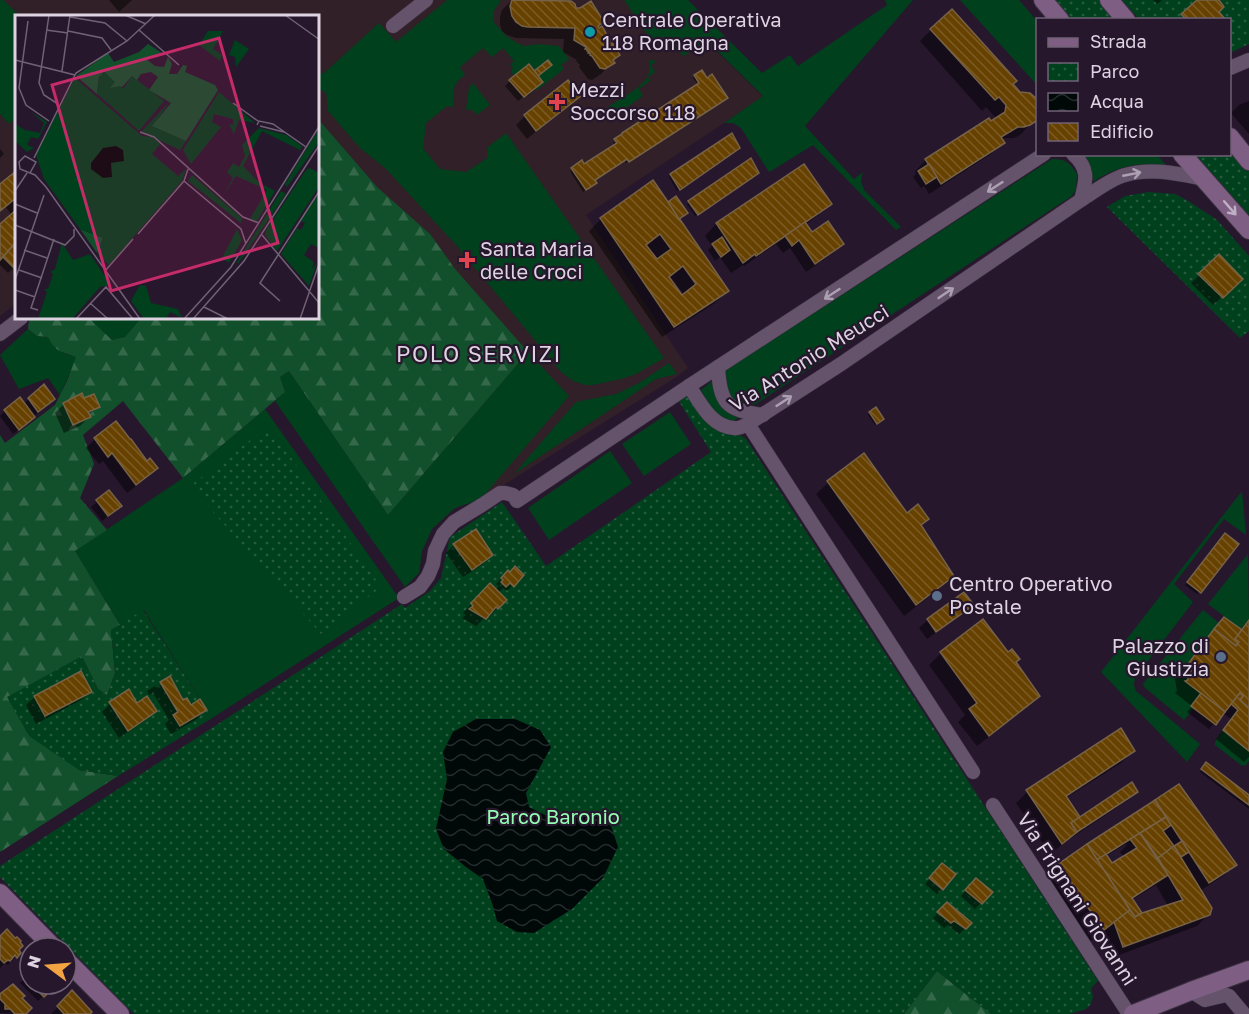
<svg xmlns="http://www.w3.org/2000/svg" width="1249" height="1014" viewBox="0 0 1249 1014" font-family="'Golos Text',sans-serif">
<defs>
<pattern id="forest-firs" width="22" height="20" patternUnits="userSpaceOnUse" patternTransform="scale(1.5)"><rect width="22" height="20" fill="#12502b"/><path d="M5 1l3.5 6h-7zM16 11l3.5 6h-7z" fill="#346849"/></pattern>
<pattern id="park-dots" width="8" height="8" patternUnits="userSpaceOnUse" patternTransform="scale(1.5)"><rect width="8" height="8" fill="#00401d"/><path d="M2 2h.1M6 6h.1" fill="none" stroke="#255b3e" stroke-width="1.8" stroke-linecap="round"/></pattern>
<pattern id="water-waves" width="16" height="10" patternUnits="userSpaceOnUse" patternTransform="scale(1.5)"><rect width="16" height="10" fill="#000808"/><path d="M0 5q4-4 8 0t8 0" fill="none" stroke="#252b2c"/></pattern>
<pattern id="building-back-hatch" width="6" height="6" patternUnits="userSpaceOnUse" patternTransform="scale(1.5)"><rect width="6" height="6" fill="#674100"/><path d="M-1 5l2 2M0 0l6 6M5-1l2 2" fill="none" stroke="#7c5c25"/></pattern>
</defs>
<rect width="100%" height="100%" fill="#27172d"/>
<!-- medical -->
<polygon fill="#312027" points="0,0 665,0 763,97 586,215 688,368 678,376 481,499 455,508 432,529 422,551 419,573 318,318 318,16 16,16 16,304 0,316"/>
<!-- grass -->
<g fill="#00401d">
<polygon points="0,0 3,0 20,16 16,16 16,118 9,124 0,114"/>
<path d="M 447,0 L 501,0 L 494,11 L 493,21 L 506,36 L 517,43 L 525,46 L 538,44 L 559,46 L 569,59 L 561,65 L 564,69 L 537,90 L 535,88 L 538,76 L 551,65 L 548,61 L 534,71 L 528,64 L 514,76 L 511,71 L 513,68 L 510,65 L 514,61 L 503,48 L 492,57 L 483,48 L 460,67 L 465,75 C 451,84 454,92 453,107 L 447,106 L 426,123 L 423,148 L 440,169 L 466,172 L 487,158 L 488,147 L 506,133 L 664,358 L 636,374 L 621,379 L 593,385 L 585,385 L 573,381 L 561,372 L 457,246 L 386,169 L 360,148 L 328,111 L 326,92 L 318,90 L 318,73 L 320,72 L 323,74 L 379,23 L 396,42 Z"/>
<path d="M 624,0 L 688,0 L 762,73 L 790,55 L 798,66 L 887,5 L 885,0 L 913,0 L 805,126 L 854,179 L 863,172 L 861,181 L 864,190 L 901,227 L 896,230 L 813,145 L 771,171 L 769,172 L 741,128 L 733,123 L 724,123 L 763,96 L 706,40 L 684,56 C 675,47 666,44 653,43 Z"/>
<polygon points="960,0 1019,0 1037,21 1037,85"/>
<path d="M 650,60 L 657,61 L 651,65 L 655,72 L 648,77 L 650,81 L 639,89 L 643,96 L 614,116 L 608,107 C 618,100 643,87 648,76 C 650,71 650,65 650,60 Z"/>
<polygon points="473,83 490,105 477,115 474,111 466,109 469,88"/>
<path d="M 1083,155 L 1157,155 L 1167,166 C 1138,162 1118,165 1093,182 C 1092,170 1090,163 1083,155 Z"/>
<path d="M 1052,159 C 1066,159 1070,163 1077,174 L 1076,189 L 1072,196 L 756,404 C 735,409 722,390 726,370 Z"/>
<polygon points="89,318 141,318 125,337 112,340"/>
<polygon points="28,329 37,336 48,337 63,353 77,357 60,395 48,378 19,389 0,355"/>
<polygon points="528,352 569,396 481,499 455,508 432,529 422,551 419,573 405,587 275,401 285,392 280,377 289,371 388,515"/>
<polygon points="669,363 677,374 656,379 514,474 576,402 616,394 639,383"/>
<path d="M 713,380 C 714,398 721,411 739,417 L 734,421 C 715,420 709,405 701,390 Z"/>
<polygon points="265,409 399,598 212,718 144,610 120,625 75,551 183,478"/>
<polygon points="670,412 691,444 644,476 622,444"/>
<polygon points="610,451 632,483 549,540 528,508"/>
<polygon points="1242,491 1246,535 1224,519 1174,584 1193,602 1135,678 1134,685 1136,691 1200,744 1187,762 1101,672"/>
<polygon points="1248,554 1249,620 1242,630 1208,604"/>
<polygon points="1203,610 1219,623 1185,667 1187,668 1188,680 1186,681 1201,693 1191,705 1194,708 1184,720 1144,687 1143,684"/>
<polygon points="1223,730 1249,751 1249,761 1245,766 1241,765 1215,745 1215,742"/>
</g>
<!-- forest -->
<g fill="url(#forest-firs)">
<path d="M 318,119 L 377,187 L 430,234 L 455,269 L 528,352 L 388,515 L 289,371 L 280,377 L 285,392 L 183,478 L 123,401 L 83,435 L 94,464 L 80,498 L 107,530 L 75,551 L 120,625 L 111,630 L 115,673 L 107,695 L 98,689 L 82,657 L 79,770 L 118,776 L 0,852 L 0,435 L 5,443 L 55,405 L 67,381 L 76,357 C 61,351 56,353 48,337 L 37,336 L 28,329 L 29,320 L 31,318 L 89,318 L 112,340 L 125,337 L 141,318 L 318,318 Z"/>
<polygon points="937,971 991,1014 904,1014"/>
</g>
<!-- park -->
<g fill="url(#park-dots)">
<polygon points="1053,0 1099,0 1117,19 1071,19"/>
<polygon points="1122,0 1249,0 1249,44 1230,53 1230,20 1139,19"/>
<polygon points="1230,145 1249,170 1249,217 1193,155 1230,154"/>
<polygon points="1149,192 1175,194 1190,202 1217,220 1249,256 1249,331 1240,338 1107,207 1125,196"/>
<polygon points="688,394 724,433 740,435 746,439 1098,981 1091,988 1093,997 1091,1004 1086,1009 1070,1014 991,1014 937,971 904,1014 134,1014 0,877 0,866 402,604 405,608 430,591 441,578 450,537 502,502 546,566 711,452 678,400"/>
<polygon points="269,426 381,587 321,634 190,486"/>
<polygon points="143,610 212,718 118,776 79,770 29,736 7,697 82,656 98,689 107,695 115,673 111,630"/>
</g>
<!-- water -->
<polygon fill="url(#water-waves)" points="476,719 515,719 540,730 551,747 526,793 529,807 549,817 574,811 594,815 611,826 618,847 603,878 572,909 534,933 517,932 497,921 492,903 483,879 466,867 444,849 436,829 447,779 443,752 453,732"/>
<!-- shadow -->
<g fill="#0007" fill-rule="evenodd">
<polygon points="109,0 132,0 119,12"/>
<polygon points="512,0 546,0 546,3 575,10 597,27 618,55 601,74 592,80 588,79 579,67 580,64 578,64 578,62 576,62 577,60 563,52 564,39 516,38 507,35 502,31 500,25 500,16 502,10"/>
<polygon points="1153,0 1162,0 1157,4"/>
<polygon points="931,30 1011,84 1019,93 1034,98 1038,102 1038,115 1037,118 1020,135 1014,138 1005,138 1001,140 1003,142 991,154 929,194 924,186 921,188 913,177 916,174 915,171 926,160 994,121 995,117 986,107 982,111 920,41"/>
<polygon points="536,76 535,87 537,88 528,96 527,94 518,101 505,86 510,81"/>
<polygon points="695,76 724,100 626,163 624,160 593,181 593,185 583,192 570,171 572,169 584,166 615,146 613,143 615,141 698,85 693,78"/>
<polygon points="568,82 579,96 570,104 527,139 516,125 525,116"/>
<polygon points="1249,101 1249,134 1231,113 1239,105"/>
<polygon points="0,149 4,154 0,158"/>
<polygon points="736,150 677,191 669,177 671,175"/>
<polygon points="750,160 755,175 695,216 687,204"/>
<polygon points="803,166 830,204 818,215 805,225 811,234 842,244 833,253 806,272 790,248 783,253 776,244 744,266 743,265 731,273 720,257 715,261 708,250 712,246 705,236 716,224"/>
<polygon points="16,173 16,266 8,273 0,265 0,262 3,258 2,256 0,258 0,226 12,216 6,207 0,212 0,186"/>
<path d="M 652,182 L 667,204 L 686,213 L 678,220 L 727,291 L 715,303 L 662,337 L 589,231 L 601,219 ZM 671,277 L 684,295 L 681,297 L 668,279 Z"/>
<polygon points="1219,256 1233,287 1213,305 1191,283"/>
<polygon points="81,395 84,400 98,406 88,416 89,417 80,426 64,433 55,413 64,404"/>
<polygon points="29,399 48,404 13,434 0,416 5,411 23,404"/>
<polygon points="875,409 882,419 875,425 868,415"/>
<polygon points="116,423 147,463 156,468 148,477 127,493 103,461 99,464 86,448 95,439"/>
<polygon points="864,455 907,515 919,526 952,576 940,588 904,616 816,494 828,483"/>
<polygon points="109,492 115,511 102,521 91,507"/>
<polygon points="1223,537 1237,544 1197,594 1185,585"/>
<polygon points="454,545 491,555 483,564 463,577 446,553"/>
<polygon points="508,572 522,575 507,591 503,588 498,593 505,600 489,617 487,615 476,626 462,618 466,615 463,613 482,593 495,590 499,586 496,584"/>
<polygon points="972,604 963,613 927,639 919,628 928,620"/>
<polygon points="1249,619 1249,757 1244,762 1216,739 1231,719 1223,713 1209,729 1187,712 1192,706 1175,693 1177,691 1175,679 1203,643 1210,636 1240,631"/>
<polygon points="941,653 1014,663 1038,696 1026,708 977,746 958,722 965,715 929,665"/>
<polygon points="169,678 183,702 191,707 205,710 197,719 171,734 165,724 169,720 153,693 149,695 147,691 155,686 156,688"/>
<polygon points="90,692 81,700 36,724 26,705 35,697"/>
<polygon points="110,704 137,705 155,710 147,719 119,738 102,712"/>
<polygon points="1133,751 1121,763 1066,798 1080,819 1136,791 1128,800 1067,841 1050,854 1016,803 1027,792"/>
<polygon points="1204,766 1249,796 1249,809 1200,772"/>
<path d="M 1179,786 L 1235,865 L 1223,876 L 1200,891 L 1209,914 L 1197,926 L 1111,958 L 1102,932 L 1091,941 L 1047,878 L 1058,867 L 1088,846 ZM 1126,844 L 1127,845 L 1120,852 L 1124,857 L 1112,865 L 1106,856 ZM 1156,885 L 1168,906 L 1141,914 L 1132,900 Z"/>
<polygon points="937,870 942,889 937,894 925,884"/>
<polygon points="976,880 991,892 975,909 961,896"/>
<polygon points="947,904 970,923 959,934 948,925 944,928 933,918"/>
<polygon points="0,938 19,953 8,965 5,963 0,968"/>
<polygon points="30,973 30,984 56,984 38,1001 20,983"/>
<polygon points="72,993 88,1014 51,1014"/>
<polygon points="0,996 20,999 24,1014 0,1013"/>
</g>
<!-- building -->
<g fill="url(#building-back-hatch)" stroke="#766248" stroke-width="1.5" fill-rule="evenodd">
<polygon points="512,0 571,1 575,4 576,8 580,8 591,1 604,22 598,26 599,28 602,26 608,37 606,38 608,40 610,39 620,55 613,60 615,63 605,69 600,68 592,56 590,55 590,53 588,53 589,51 587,51 587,49 585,49 586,47 574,40 575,28 528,27 522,26 516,22 512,16 510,6"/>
<polygon points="1197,0 1219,0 1224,7 1219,12 1226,20 1187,20 1181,14"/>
<polygon points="952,9 1017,81 1013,84 1020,92 1030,93 1037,99 1038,120 1030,125 1024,127 1018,127 1001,137 1005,143 941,184 925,159 989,118 991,121 1005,112 1006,105 999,97 995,100 930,29"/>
<polygon points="548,60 552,65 538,76 534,71"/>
<polygon points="529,64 543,82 524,97 509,80"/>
<polygon points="702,70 707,78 712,74 728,98 629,162 627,159 595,180 597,183 586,190 571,168 582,160 584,164 617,143 614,139 622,134 622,133 699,83 694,75"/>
<polygon points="568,80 581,96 536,131 524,115"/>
<polygon points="732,133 740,148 680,190 670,174"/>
<polygon points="751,158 759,173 698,215 688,201"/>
<polygon points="804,164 832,204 756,256 755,254 743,263 716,223"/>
<polygon points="929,164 937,177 926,184 918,171"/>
<polygon points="16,171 16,198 0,211 0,184"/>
<path d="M 653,180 L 729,291 L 674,327 L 600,218 ZM 660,234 L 671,249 L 657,259 L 646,245 ZM 683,266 L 696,284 L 682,295 L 669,277 Z"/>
<polygon points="676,196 688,213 679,219 668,202"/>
<polygon points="16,210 16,242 0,260 0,224"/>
<polygon points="828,221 844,244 815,264 799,240 792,246 785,236 805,222 812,232"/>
<polygon points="722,237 730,250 721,257 712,244"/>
<polygon points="16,242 16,267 15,269 3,257"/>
<polygon points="1219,254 1243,279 1223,298 1198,274"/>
<polygon points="44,384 55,399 38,412 28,398"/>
<polygon points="82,393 84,398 94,394 100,407 88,412 91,417 73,425 63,403"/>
<polygon points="20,397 35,417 19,430 4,410"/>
<polygon points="876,407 884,419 877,424 869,412"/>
<polygon points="116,421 130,439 131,439 147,461 150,458 158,468 136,485 112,453 108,457 94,438"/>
<polygon points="864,453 907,513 918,504 929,519 921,525 954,576 916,605 827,481"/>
<polygon points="109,490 122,506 108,516 96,500"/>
<polygon points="476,529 493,555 472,570 453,544"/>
<polygon points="1225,533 1239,544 1201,593 1187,582"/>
<polygon points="515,566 524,575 514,587 510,583 506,587 501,582 503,580 501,578 508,570 510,572"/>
<polygon points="490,583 507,600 498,609 496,607 486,619 469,609 473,606 471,603"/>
<polygon points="964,592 974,605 936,632 927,619"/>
<polygon points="1224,617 1242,630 1235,639 1239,642 1236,646 1214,629"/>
<polygon points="983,619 1008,652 1012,649 1020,659 1016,662 1040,696 989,736 969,709 977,703 940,652"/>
<polygon points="1249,620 1249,708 1240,700 1243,696 1240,693 1225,712 1185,681 1188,680 1187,668 1185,668 1214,629 1236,646 1239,642 1235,639"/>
<polygon points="81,671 92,692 45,716 34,696"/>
<polygon points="170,676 183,700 187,698 191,705 200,699 207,710 180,726 173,715 178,712 160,682"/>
<polygon points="129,689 137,703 147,696 157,711 128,731 109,702"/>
<polygon points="1201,693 1225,712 1216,725 1191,706"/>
<polygon points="1240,693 1243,696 1240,700 1249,708 1249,751 1223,730 1238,710 1231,704"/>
<polygon points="1121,728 1135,751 1066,796 1080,817 1071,823 1077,832 1062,844 1026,790"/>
<polygon points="1206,762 1249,795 1249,805 1201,769"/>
<polygon points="1132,782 1138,792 1077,832 1071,823"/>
<polygon points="1179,784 1237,865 1209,883 1155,800"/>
<polygon points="1155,800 1166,817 1097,860 1087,844"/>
<polygon points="1166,817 1171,825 1163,831 1174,846 1158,858 1140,833"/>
<polygon points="1140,833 1168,875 1132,898 1142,913 1135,917 1097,860 1106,854 1112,863 1137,848 1130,839"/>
<polygon points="1182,841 1189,852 1181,857 1174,846"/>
<polygon points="1087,844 1130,910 1104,930 1057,865"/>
<polygon points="1174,846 1212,908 1210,915 1123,947 1114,922 1130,910 1135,917 1142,913 1183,900 1158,858"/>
<polygon points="942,863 956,874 943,890 929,878"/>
<polygon points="976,878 993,892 982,904 965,890"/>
<polygon points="947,902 972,923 966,929 954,921 951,923 937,912"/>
<polygon points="7,929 15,938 17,937 21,941 20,942 23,946 19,950 21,953 17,958 15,955 10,961 8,960 4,963 0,959 0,936"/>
<polygon points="13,984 25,996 22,998 32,1008 26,1014 15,1014 10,1009 5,1009 5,1004 0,999 0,994"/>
<polygon points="31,984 58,984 44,997"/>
<polygon points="72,990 92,1012 90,1014 64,1014 57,1006"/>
</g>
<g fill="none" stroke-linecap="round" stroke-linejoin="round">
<defs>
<g id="street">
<polyline points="393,26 426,0"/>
<polyline points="1230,68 1249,60"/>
<path d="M 1073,154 C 1090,169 1086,181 1081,200"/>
<polyline points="0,334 21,318"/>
<path d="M 718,367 C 720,404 726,410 763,415"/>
<path d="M 689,386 C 700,402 711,427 734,428 C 738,429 744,426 748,424 L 841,364 L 1081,200 C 1094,192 1110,179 1125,175 C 1151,167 1179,174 1204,179"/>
<polyline points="748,424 973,772"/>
<polyline points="404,597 420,587 428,576 433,564 435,551 443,534 454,522 482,505 500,493 505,493 513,495 517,501 689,386 1044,154"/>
<polyline points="993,805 1129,1014"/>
<polyline points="1191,991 1205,1000 1226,995 1229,996 1244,1014"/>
</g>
<g id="secondary">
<polyline points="1043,0 1060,20"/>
<polyline points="1109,0 1126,20"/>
<polyline points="1230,137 1249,161"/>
<polyline points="1182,154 1249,230"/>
<polyline points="0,893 54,948"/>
<polyline points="66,960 120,1014"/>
<polyline points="1133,1014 1191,991 1249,970"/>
</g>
</defs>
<!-- street casing -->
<use href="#street" stroke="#3d3142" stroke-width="15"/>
<!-- secondary casing -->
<use href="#secondary" stroke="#3d3142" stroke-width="20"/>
<!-- street -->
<use href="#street" stroke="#65536c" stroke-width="14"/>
<!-- secondary -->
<use href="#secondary" stroke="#7e5f83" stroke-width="18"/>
</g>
<!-- one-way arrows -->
<defs><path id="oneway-shaft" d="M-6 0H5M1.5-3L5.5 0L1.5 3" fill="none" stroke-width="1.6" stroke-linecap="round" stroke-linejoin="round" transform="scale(1.5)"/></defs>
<g stroke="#ada0b2">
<use href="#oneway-shaft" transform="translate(1132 174) rotate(-11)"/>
<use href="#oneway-shaft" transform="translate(995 187) rotate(147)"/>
<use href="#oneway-shaft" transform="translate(946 293) rotate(-34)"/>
<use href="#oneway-shaft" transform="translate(832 294) rotate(147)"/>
<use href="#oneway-shaft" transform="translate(784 401) rotate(-33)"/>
</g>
<use stroke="#c0b0c5" href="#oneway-shaft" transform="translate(1230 208) rotate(49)"/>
<!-- markers -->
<circle fill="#0f9aa8" stroke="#27172d" stroke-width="2" cx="590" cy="32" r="6"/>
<g fill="#e0444e" stroke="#27172d" stroke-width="2">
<path d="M554 93h6v6h6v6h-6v6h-6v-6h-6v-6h6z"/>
<path d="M464 251h6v6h6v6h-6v6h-6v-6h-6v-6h6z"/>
</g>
<g fill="#5c6f8a" stroke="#27172d" stroke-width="2">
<circle cx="937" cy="596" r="6"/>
<circle cx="1221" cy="657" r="6"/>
</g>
<g text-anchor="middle" stroke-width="4.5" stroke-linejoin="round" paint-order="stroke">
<!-- poi labels -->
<g font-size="20" fill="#ddd3e1" stroke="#27172d" text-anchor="start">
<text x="602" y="27">Centrale Operativa<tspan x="602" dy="23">118 Romagna</tspan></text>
<text x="570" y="97">Mezzi<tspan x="570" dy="23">Soccorso 118</tspan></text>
<text x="480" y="256">Santa Maria<tspan x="480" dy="23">delle Croci</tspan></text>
<text x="949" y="591">Centro Operativo<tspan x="949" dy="23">Postale</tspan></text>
<text x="1209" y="653" text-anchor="end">Palazzo di<tspan x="1209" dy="23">Giustizia</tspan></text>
</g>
<!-- street labels -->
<g font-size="20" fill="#ddd3e1" stroke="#27172d">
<text transform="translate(809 358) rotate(-32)" y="7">Via Antonio Meucci</text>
<text transform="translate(1077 899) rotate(57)" y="7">Via Frignani Giovanni</text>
</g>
<!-- park labels -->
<g font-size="20" fill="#93fbb2" stroke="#27172d">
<text x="553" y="824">Parco Baronio</text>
</g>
<!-- quarter labels -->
<g font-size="22" letter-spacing="1.5" fill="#ddd3e1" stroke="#27172d">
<text x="479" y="362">POLO SERVIZI</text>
</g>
</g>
<!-- overview -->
<g transform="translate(15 15)">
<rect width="304" height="304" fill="#27172d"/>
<path d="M 193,16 L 208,16 L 198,34 L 207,40 L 205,46 L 184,30 ZM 220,25 L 234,34 L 221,52 L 220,42 L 214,40 ZM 117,61 L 149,86 L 124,116 L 96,91 ZM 204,77 L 240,108 L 224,105 L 219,119 L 214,109 L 218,110 L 218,104 L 199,99 L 197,107 L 206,112 L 176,149 L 168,135 ZM 155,86 L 138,111 L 171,126 L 165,135 L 126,117 ZM 16,97 L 32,107 L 23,124 L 16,122 L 12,130 L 19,133 L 12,137 L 0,126 L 0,109 L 10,115 L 25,118 L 29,108 ZM 244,113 L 271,120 L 287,131 L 285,135 L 247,116 L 228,151 L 245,168 L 260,176 L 242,206 L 235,204 L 252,175 L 221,161 L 208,181 L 218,163 L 212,157 L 218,148 L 224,152 L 230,141 L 227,130 ZM 177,160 L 227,203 L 226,208 L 173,166 ZM 125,270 L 131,271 L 136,288 L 163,294 L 167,303 L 155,297 L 151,304 L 129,304 L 116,286 Z" fill="#00401d"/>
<path d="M 133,29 L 147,38 L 131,44 L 140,51 L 149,52 L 153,42 L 157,49 L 154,59 L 162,59 L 168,50 L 172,51 L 170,57 L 200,70 L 203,75 L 171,126 L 137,111 L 156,88 L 134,75 L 143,62 L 136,57 L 126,59 L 122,65 L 117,61 L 107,72 L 99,73 L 94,73 L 99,67 L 89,57 L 84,62 L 82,79 L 61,61 L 93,38 L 99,47 L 124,37 ZM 65,214 L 88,223 L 82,238 Z" fill="#12502b"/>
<path d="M 90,57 L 100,67 L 95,73 L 105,71 L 110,75 L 96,91 L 82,79 L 84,62 ZM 60,63 L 127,121 L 137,122 L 145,129 L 137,139 L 163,161 L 171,154 L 167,166 L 94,250 L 82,238 L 88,223 L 65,214 L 29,164 L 21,140 ZM 133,77 L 146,87 L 125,113 L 115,105 ZM 302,117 L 304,127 L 272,172 L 270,169 ZM 295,153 L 304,158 L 304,172 L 262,236 L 250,220 L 251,215 L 291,155 ZM 266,176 L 271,179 L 223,249 L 222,247 ZM 304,177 L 304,233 L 296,229 L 289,240 L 299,247 L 297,254 L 302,248 L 294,271 L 266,239 L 282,213 L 286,215 L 290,208 L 286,206 ZM 222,214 L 227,225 L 214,248 L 207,243 ZM 47,228 L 58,245 L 75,239 L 96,270 L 85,272 L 57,304 L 23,304 L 32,277 L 29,274 L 33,274 L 38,259 L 35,257 L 40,254 Z" fill="#00401d"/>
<path d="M 101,131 L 108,135 L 109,146 L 96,148 L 97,162 L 88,163 L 76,154 L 76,148 L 88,133 Z" fill="#000808"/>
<path fill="none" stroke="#706275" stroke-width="1.5" d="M 34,0 L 24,68 L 29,80 L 43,89M 110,0 L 131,9M 270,0 L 305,25M 55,2 L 90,8 L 112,26M 13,6 L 4,73 L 11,90 L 34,106M 31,15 L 53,18M 124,15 L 164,50M 53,16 L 87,23 L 96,35M 0,45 L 60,60M 47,56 L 55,0M 218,88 L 243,106M 242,110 L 244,106 L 258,109 L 291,132M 245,111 L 269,117M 125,117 L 139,122 L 228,202 L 244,208M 19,143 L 61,58 L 112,26 L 140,0M 173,154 L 169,166 L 226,214 L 231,229M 15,158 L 21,147 L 10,141 L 4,147 L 5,154 L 20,160 L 31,172 L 125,304M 0,176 L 12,158M 0,189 L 22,198M 0,210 L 50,230 L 59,221 L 59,214M 123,219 L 169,166M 247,220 L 305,289M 9,235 L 32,243M 4,255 L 27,263M 90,256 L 118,224M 0,265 L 29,180M 0,275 L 20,282M 265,286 L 245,268 L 305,175M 75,288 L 93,304M 189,292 L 213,304M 23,295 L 16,293 L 39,224M 61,304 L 91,272 L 118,304M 169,304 L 216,252 L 305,110M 178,304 L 229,246 L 305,129M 285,304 L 305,246"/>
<path fill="#c52b68" fill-opacity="0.15" stroke="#c52b68" stroke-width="3" d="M 204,23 L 263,228 L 96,276 L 37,70 Z"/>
<rect width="304" height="304" fill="none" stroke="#ddd3e1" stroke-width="3"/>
</g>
<!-- legend -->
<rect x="1036" y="18" width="195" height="138" fill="#27172d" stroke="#706275" stroke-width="1.5"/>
<rect x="1048" y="38" width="30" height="9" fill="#7e5f83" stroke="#706275" stroke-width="1.5"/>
<text x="1090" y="48" font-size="18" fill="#ddd3e1">Strada</text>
<rect x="1048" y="63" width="30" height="18" fill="url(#park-dots)" stroke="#706275" stroke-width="1.5"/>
<text x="1090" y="78" font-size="18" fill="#ddd3e1">Parco</text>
<rect x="1048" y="93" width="30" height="18" fill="url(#water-waves)" stroke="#706275" stroke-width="1.5"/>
<text x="1090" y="108" font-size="18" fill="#ddd3e1">Acqua</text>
<rect x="1048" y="123" width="30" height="18" fill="url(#building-back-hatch)" stroke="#706275" stroke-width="1.5"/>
<text x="1090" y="138" font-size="18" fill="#ddd3e1">Edificio</text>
<!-- north arrow -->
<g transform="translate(48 966) rotate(286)"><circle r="28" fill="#27172d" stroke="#706275" stroke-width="1.5"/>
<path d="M0-4.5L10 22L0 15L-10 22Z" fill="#f3a442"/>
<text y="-9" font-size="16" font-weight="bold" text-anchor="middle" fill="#ddd3e1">N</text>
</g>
</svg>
